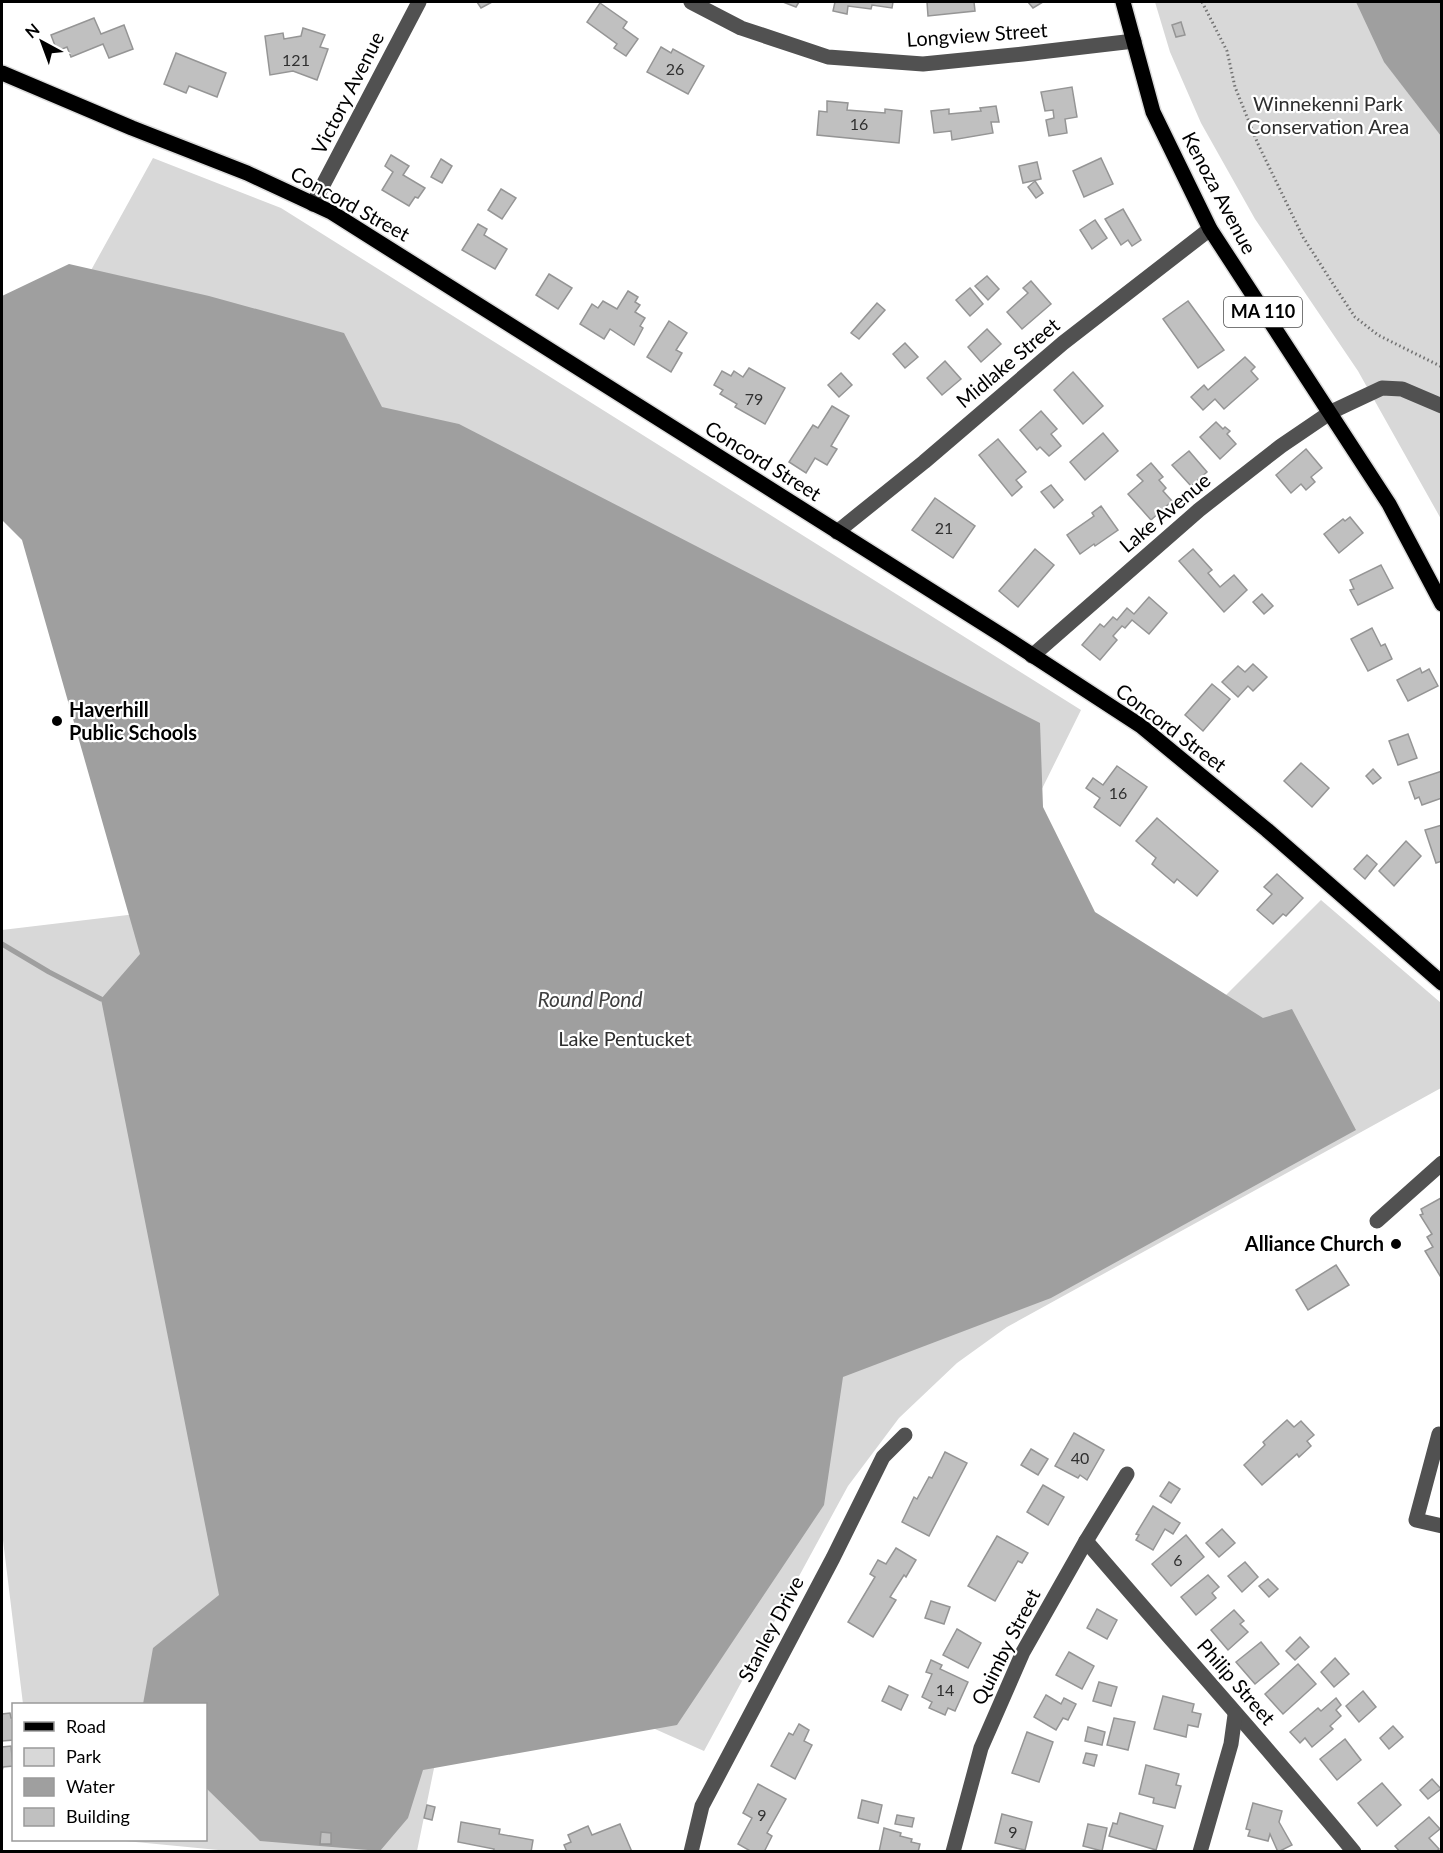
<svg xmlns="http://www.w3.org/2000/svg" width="1443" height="1853" viewBox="0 0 1443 1853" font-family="Lato,sans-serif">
<rect width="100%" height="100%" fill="#fff"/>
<!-- green -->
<g fill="#d8d8d8">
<polygon points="1155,2 1441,2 1441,519 1358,371 1255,219 1201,123 1170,52"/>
<polygon points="153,158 281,208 1081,710 1031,811 1090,921 1220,1001 1321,900 1441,1003 1441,1088 1007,1327 957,1363 899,1418 848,1486 704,1751 635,1720 439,1744 417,1851 239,1852 115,1840 206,1840 206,1704 23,1704 2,1532 2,930 178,909 84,283"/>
</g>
<!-- water -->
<g fill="#9f9f9f">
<polygon points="1356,2 1441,2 1441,136 1384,62"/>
<polygon points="69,264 209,296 344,333 382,407 459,424 1040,723 1043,807 1095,912 1263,1018 1292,1009 1356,1130 1051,1298 843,1377 824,1505 677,1725 423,1770 408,1818 380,1851 260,1841 206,1788 206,1704 143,1704 153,1648 219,1595 101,999 140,954 22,540 2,520 2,296"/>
</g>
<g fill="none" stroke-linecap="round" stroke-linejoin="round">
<!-- stream -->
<polyline stroke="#9f9f9f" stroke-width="5" points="2,944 49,972 101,999"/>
</g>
<!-- building -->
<g fill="#c0c0c0" stroke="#959595" stroke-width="1.5">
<polygon points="477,2 492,2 481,8"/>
<polygon points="783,2 799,2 796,7"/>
<polygon points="835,2 893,2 892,8 872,5 871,9 848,6 847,14 833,11"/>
<polygon points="927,2 974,2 975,11 928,16"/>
<polygon points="1028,2 1043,2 1033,8"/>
<polygon points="600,3 627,22 623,28 638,39 626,56 614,48 617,44 587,22"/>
<polygon points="94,18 101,34 124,25 133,49 109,58 103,44 71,57 67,47 57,51 51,35"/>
<polygon points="1181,22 1185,35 1176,37 1172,25"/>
<polygon points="303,28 325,35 320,47 328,49 317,80 293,71 270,75 265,36 283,33 284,39 301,36"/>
<polygon points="661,47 671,53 673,49 704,66 688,94 647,72"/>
<polygon points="176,53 226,73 217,97 189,86 186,93 164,84"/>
<polygon points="1072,87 1077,117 1065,119 1067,133 1049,136 1046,120 1054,118 1053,110 1045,111 1041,92"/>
<polygon points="827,101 848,103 847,110 885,113 885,109 902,111 899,143 817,135 819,111 827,112"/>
<polygon points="996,106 999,122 991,122 993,133 952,140 951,131 934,133 931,111 949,109 949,114 981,111 980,108"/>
<polygon points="391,155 409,166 403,175 425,188 418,198 415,197 409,206 382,190 393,172 385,166"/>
<polygon points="1101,158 1113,184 1084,197 1073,171"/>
<polygon points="441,159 452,166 442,183 431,177"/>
<polygon points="1037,162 1041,179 1023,183 1019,166"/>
<polygon points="1035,181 1043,193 1036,198 1028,187"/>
<polygon points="501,189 516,198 502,219 488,210"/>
<polygon points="1123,209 1141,240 1132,246 1128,240 1121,245 1105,219"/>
<polygon points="1095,220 1107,238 1092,249 1080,230"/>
<polygon points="478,224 487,229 484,235 507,249 495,269 462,250"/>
<polygon points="549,274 572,288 558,309 536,295"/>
<polygon points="987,276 999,289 988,300 975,286"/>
<polygon points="1031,281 1051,304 1022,329 1007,312 1028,293 1023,288"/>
<polygon points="970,288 983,304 970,316 956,300"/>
<polygon points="628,291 638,297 635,302 640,305 635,312 645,318 640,326 643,328 634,345 610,329 604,339 580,324 592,304 598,308 603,301 617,309"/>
<polygon points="1188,301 1224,350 1198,368 1163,319"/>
<polygon points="877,303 885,310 859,339 851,333"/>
<polygon points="669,321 687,333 676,350 682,353 671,372 647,357"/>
<polygon points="987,329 1001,344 981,362 968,347"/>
<polygon points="905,343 918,357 905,368 893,354"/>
<polygon points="1245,357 1255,367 1251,371 1258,379 1224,409 1215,399 1203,410 1191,397 1204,385 1208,390"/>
<polygon points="945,361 961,379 942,395 927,378"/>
<polygon points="749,368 785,388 765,424 735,407 737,404 720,394 723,390 714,385 722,371 731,376 734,371 743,377"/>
<polygon points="1073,372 1103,406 1083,424 1054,390"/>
<polygon points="841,373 852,385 839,397 828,385"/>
<polygon points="832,406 849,416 831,446 837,449 827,465 815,458 806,473 789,462 813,425 818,428"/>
<polygon points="1041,411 1057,429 1051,434 1061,446 1049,456 1040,447 1037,450 1020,430"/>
<polygon points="1216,422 1223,429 1225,427 1230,431 1227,434 1236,444 1220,459 1200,437"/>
<polygon points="1103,433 1118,451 1085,480 1070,462"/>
<polygon points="998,439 1026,472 1016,480 1022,487 1012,496 979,455"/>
<polygon points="1306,449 1322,468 1311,477 1315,482 1306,490 1301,484 1291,493 1276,475"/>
<polygon points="1189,451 1207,472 1191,486 1172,465"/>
<polygon points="1151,463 1163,477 1159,480 1166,488 1163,491 1172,501 1151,520 1128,494 1143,481 1137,475"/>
<polygon points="1051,485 1063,500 1054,508 1041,492"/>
<polygon points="935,498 975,526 953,558 912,530"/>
<polygon points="1101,506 1118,530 1095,546 1094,544 1080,554 1067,535 1094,516 1092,513"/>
<polygon points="1350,517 1363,533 1339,553 1324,534 1343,519 1345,521"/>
<polygon points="1035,549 1054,565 1018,607 999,591"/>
<polygon points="1193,549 1212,570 1208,573 1220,587 1234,575 1247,590 1224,612 1179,561"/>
<polygon points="1381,565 1393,588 1358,605 1350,590 1354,589 1350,580"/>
<polygon points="1262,594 1273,606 1264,614 1253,602"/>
<polygon points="1149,597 1167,613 1149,634 1132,620 1125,628 1122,626 1113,636 1117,640 1100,660 1082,645 1100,624 1104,627 1113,617 1117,620 1127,608 1134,614"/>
<polygon points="1372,628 1381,646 1385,644 1392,659 1368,671 1351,639"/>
<polygon points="1253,664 1267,677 1253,691 1248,686 1238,697 1222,682 1238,666 1245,672"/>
<polygon points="1420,668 1422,673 1429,669 1438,686 1408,701 1397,680"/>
<polygon points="1212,684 1230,699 1203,731 1185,715"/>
<polygon points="1408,734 1417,758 1398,765 1389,741"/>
<polygon points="1301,763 1329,788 1312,807 1284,781"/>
<polygon points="1117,766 1147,787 1120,826 1094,807 1100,798 1086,788 1093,778 1103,785"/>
<polygon points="1373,769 1381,778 1373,784 1366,776"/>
<polygon points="1442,771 1442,798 1422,805 1419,797 1415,799 1409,782"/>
<polygon points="1157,818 1218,871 1197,896 1177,879 1174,883 1152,864 1156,858 1136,841"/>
<polygon points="1442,825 1442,861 1436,863 1425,830"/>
<polygon points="1406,841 1421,856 1394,886 1379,871"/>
<polygon points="1367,855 1377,864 1365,879 1354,869"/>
<polygon points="1277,874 1303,898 1286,916 1283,914 1273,924 1257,910 1272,894 1264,887"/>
<polygon points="1441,1198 1442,1199 1442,1279 1425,1251 1433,1247 1427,1237 1432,1234 1420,1215 1423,1214 1421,1209"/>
<polygon points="1336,1265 1349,1285 1308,1310 1296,1290"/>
<polygon points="1287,1420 1294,1427 1301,1421 1314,1435 1307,1441 1311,1446 1299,1457 1297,1454 1262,1485 1244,1465 1265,1445 1263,1442"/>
<polygon points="1074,1433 1104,1450 1087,1480 1080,1475 1078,1478 1055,1466"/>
<polygon points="1031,1449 1048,1459 1038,1475 1021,1465"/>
<polygon points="945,1452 967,1463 929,1536 902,1522 914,1497 917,1499 929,1477 932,1478"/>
<polygon points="1169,1482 1180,1489 1171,1503 1160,1496"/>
<polygon points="1043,1485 1064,1497 1048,1525 1027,1512"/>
<polygon points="1153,1506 1180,1523 1173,1534 1165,1529 1153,1550 1136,1540 1139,1535 1136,1534"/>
<polygon points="1222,1529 1235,1543 1219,1557 1206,1543"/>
<polygon points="1186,1535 1204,1557 1171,1586 1152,1564"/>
<polygon points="997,1536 1028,1553 1022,1563 1018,1561 995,1601 968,1586"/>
<polygon points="896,1548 916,1560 906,1577 904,1575 890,1597 896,1600 873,1637 848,1622 875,1577 870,1574 878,1560 886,1564"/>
<polygon points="1245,1562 1258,1577 1242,1592 1228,1576"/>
<polygon points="1208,1575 1219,1587 1212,1593 1216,1598 1196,1615 1181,1597"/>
<polygon points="1268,1579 1278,1589 1269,1597 1259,1586"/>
<polygon points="931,1601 950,1607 944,1624 925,1618"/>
<polygon points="1097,1609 1117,1620 1107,1639 1087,1628"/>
<polygon points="1234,1610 1244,1621 1240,1624 1248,1632 1228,1650 1211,1630"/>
<polygon points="957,1629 981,1643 968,1668 943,1655"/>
<polygon points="1300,1637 1309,1647 1295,1660 1286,1651"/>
<polygon points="1261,1642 1279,1664 1255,1684 1236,1662"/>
<polygon points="1069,1652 1094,1666 1082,1689 1056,1675"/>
<polygon points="1335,1658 1349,1674 1334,1687 1321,1672"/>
<polygon points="931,1660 942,1665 940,1669 968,1682 955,1711 948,1708 945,1715 929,1708 932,1702 922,1697 932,1674 926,1672"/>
<polygon points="1298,1664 1316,1684 1283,1714 1265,1694"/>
<polygon points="1099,1682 1117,1687 1111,1706 1093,1701"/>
<polygon points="889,1686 908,1695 901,1710 882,1701"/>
<polygon points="1363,1691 1376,1707 1359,1722 1346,1706"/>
<polygon points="1046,1695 1061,1704 1064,1698 1076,1704 1068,1720 1063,1718 1056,1730 1034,1717"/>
<polygon points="1163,1696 1194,1704 1192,1712 1201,1714 1198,1727 1188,1725 1186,1737 1154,1729"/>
<polygon points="1336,1698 1341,1705 1336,1710 1341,1716 1330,1726 1333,1729 1312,1747 1305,1738 1300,1743 1290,1732 1318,1708 1321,1711"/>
<polygon points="10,1713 11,1718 14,1718 14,1740 2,1741 2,1714"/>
<polygon points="1114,1718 1135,1722 1128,1750 1107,1745"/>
<polygon points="799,1724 809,1730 804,1741 812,1745 795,1779 771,1766 789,1733 793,1735"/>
<polygon points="1393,1726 1403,1737 1389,1749 1380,1738"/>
<polygon points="1088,1727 1105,1732 1102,1745 1085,1741"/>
<polygon points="1027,1732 1053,1742 1039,1782 1012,1773"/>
<polygon points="1345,1739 1361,1760 1337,1780 1320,1759"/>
<polygon points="11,1746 13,1766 3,1767 2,1771 2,1747"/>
<polygon points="1086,1753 1097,1755 1094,1766 1083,1763"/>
<polygon points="1146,1765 1179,1774 1176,1785 1181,1786 1175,1808 1153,1803 1154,1798 1139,1794"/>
<polygon points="1432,1779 1441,1789 1428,1799 1420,1790"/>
<polygon points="1382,1783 1401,1805 1377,1826 1358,1803"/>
<polygon points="758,1784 786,1799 767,1833 772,1836 764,1852 752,1852 738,1844 752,1818 743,1813"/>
<polygon points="862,1800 882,1805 878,1823 858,1818"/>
<polygon points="1253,1803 1282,1811 1279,1822 1292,1845 1278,1852 1270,1834 1268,1841 1248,1836 1250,1830 1246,1829"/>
<polygon points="427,1805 435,1807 432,1820 424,1818"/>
<polygon points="1120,1813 1163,1826 1156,1850 1109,1836 1113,1823 1117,1824"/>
<polygon points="1002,1814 1032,1822 1025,1850 995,1843"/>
<polygon points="897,1815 914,1818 912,1827 895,1824"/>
<polygon points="1429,1817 1440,1829 1429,1838 1439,1849 1436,1852 1400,1852 1395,1846"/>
<polygon points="461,1822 500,1829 499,1834 533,1840 531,1852 493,1852 494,1849 458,1842"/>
<polygon points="620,1824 632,1852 567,1852 564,1845 571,1842 568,1835 588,1826 592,1835"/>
<polygon points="1088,1824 1107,1828 1102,1851 1083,1846"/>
<polygon points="884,1828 901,1833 900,1836 912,1839 911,1842 920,1844 918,1852 879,1852"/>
<polygon points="321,1832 331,1833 331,1844 320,1844"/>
</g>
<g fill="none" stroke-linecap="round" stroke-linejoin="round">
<defs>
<g id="major">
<polyline points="1123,2 1153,112 1210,229 1389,504 1442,604"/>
<polyline points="2,73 132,128 247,173 331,212 1003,636 1141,726 1267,830 1442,983"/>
</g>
</defs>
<!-- major casing -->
<use href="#major" stroke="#dbdbdb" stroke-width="18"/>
<!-- path -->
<polyline stroke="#737373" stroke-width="3" stroke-dasharray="1.5 3" stroke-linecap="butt" points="1202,2 1227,51 1235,87 1258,144 1303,237 1335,287 1355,317 1378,335 1442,367"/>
<!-- minor -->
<g stroke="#515151" stroke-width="15">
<polyline points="691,2 741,28 828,57 923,64 1023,54 1134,41"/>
<polyline points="313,204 419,2"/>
<polyline points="837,532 924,462 1063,343 1210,229"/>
<polyline points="1032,656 1199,510 1281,446 1331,412 1382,388 1402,389 1442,406"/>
<polyline points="1377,1221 1442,1163"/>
<polyline points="1442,1435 1439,1434 1416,1520 1442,1526"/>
<path d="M 1086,1541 C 1175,1645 1267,1746 1354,1852"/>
<polyline points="691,1852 702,1806 833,1558 883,1457 905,1435"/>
<polyline points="953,1852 981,1748 1023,1652 1086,1541 1127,1474"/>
<polyline points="1200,1852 1231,1744 1235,1715"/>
</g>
<!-- major -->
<use href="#major" stroke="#000" stroke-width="15"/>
</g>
<!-- markers -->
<g fill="#000" stroke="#fff" stroke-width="2">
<circle cx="57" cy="721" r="6"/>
<circle cx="1396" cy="1244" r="6"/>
</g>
<g text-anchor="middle" stroke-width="4.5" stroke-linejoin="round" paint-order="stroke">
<!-- number labels -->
<g font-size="16" fill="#303030">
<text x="296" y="66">121</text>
<text x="675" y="75">26</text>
<text x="859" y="130">16</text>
<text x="754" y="405">79</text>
<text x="944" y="534">21</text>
<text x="1118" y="799">16</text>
<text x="1080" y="1464">40</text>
<text x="1178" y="1566">6</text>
<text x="945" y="1696">14</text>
<text x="762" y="1821">9</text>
<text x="1013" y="1838">9</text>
</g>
<!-- shield labels -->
<rect fill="#fff" stroke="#4c4c4c" stroke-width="1.5" x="1224" y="297" width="78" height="30" rx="4.5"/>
<g font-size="18" font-weight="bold" fill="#000">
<text x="1263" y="318">MA 110</text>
</g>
<!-- street labels -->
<g font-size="20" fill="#000" stroke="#fff">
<text transform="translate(977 35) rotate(-4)" y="7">Longview Street</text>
<text transform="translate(348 93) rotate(-63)" y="7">Victory Avenue</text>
<text transform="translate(1219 193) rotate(62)" y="7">Kenoza Avenue</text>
<text transform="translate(350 204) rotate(29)" y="7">Concord Street</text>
<text transform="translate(1008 363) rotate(-40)" y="7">Midlake Street</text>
<text transform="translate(763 461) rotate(32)" y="7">Concord Street</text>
<text transform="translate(1165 513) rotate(-40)" y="7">Lake Avenue</text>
<text transform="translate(1171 728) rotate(37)" y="7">Concord Street</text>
<text transform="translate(771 1629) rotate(-62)" y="7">Stanley Drive</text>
<text transform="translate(1006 1647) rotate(-63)" y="7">Quimby Street</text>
<text transform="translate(1236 1682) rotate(49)" y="7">Philip Street</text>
</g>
<!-- park labels -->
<g font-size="20" fill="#2f2f2f" stroke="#fff">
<text x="1328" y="111">Winnekenni Park<tspan x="1328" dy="23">Conservation Area</tspan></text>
<text x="625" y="1046">Lake Pentucket</text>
</g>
<!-- poi labels -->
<g font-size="20" font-weight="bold" fill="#000" stroke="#fff" text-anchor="start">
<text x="69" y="717">Haverhill<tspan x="69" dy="23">Public Schools</tspan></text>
<text x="1384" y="1251" text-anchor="end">Alliance Church</text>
</g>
<!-- water labels -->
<g font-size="21" font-style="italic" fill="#404040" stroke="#fff">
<text x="590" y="1007">Round Pond</text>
</g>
</g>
<!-- border -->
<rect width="1443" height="1853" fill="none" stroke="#000000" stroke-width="6"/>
<!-- legend -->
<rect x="12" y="1703" width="195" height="138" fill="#ffffff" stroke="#999999" stroke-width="1.5"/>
<rect x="24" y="1722" width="30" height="9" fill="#000000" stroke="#999999" stroke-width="1.5"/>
<text x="66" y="1733" font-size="18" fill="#000000">Road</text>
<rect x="24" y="1748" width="30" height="18" fill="#d8d8d8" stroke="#999999" stroke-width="1.5"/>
<text x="66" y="1763" font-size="18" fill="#000000">Park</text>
<rect x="24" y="1778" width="30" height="18" fill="#9f9f9f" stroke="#999999" stroke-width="1.5"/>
<text x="66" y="1793" font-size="18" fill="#000000">Water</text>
<rect x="24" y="1808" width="30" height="18" fill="#c0c0c0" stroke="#999999" stroke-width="1.5"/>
<text x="66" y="1823" font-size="18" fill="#000000">Building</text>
<!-- north arrow -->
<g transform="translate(42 42) rotate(319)" stroke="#ffffff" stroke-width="4.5" paint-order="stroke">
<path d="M0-4.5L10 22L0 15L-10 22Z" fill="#000000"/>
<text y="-9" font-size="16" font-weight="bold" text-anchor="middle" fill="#000000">N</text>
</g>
</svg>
